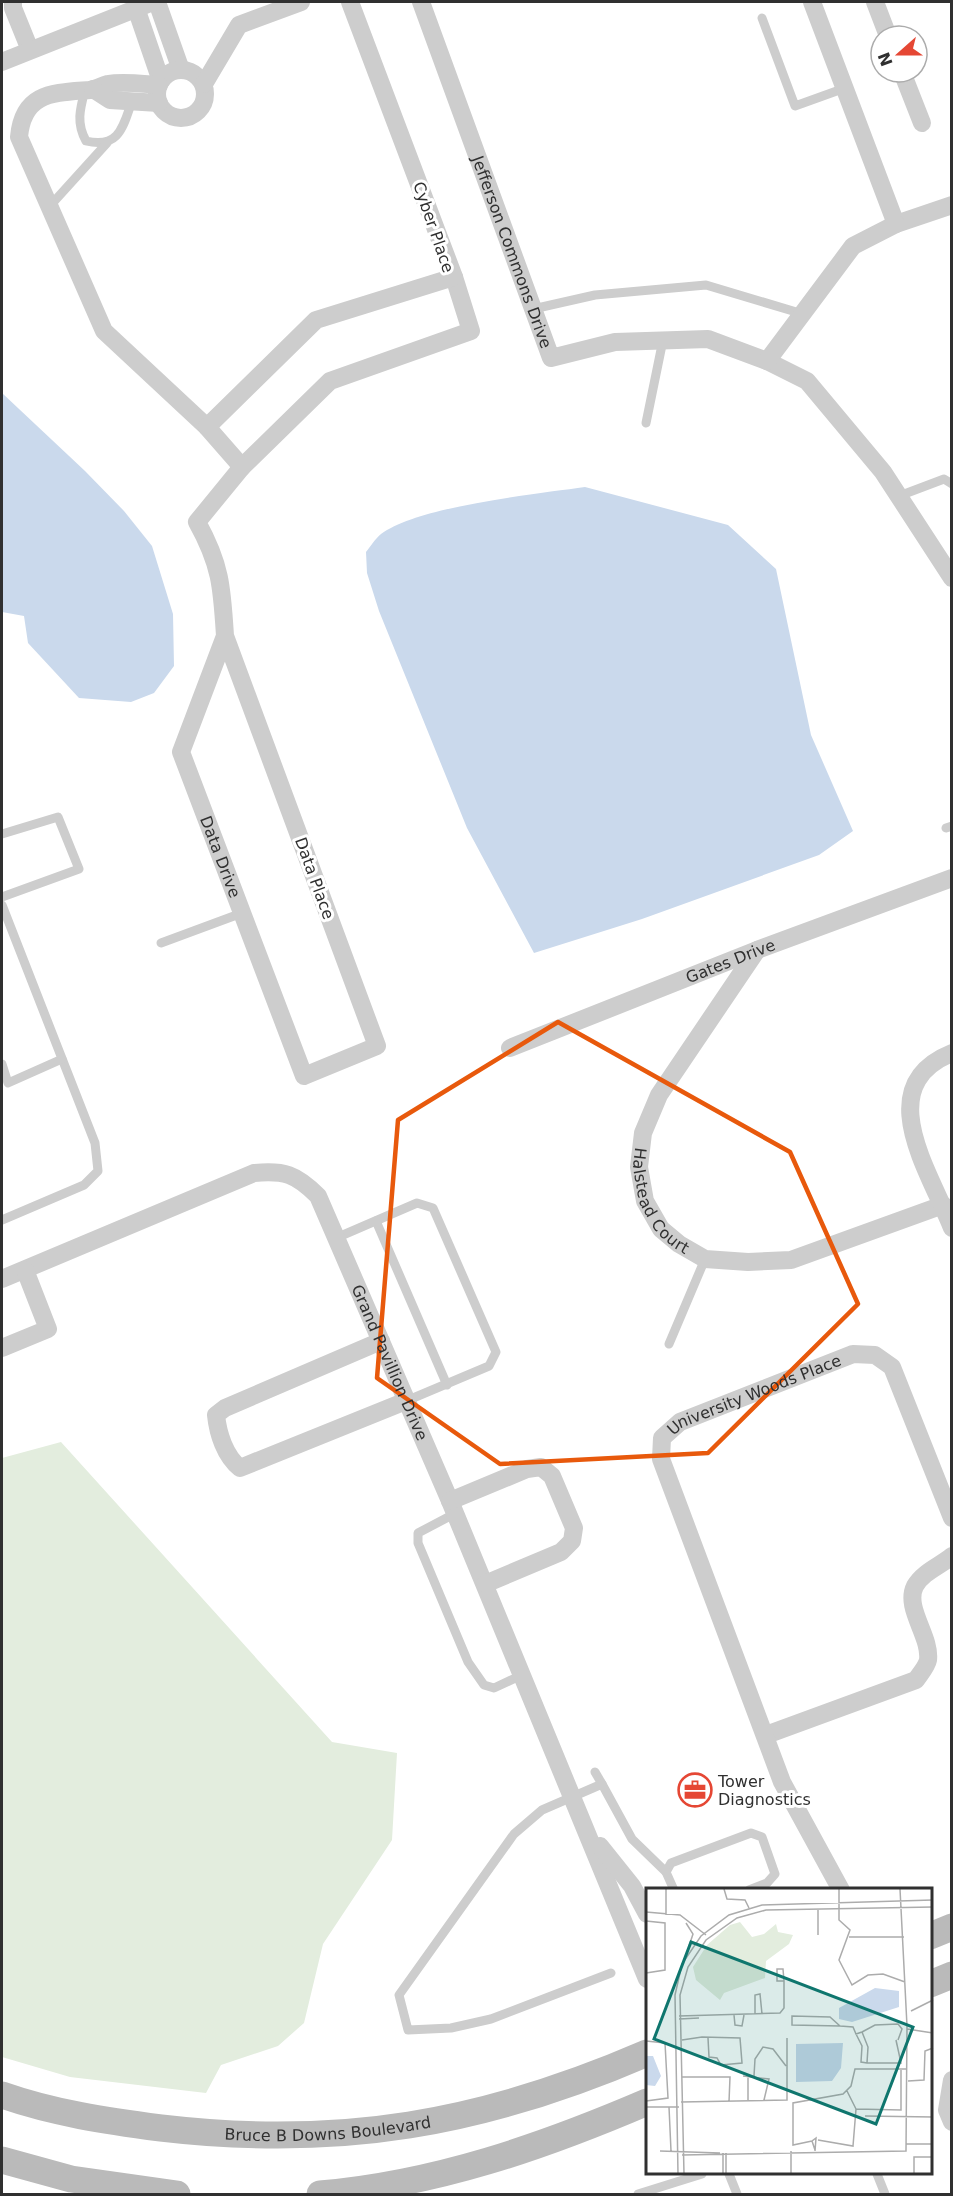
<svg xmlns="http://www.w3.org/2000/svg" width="953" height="2196" viewBox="0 0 953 2196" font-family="'DejaVu Sans',sans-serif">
<rect width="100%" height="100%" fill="#fff"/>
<!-- green -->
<polygon fill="#e3edde" points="61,1442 332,1742 397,1753 392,1840 323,1944 304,2023 278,2046 221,2065 206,2093 70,2077 2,2057 2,1458"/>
<!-- water -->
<g fill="#cad9ec">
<polygon points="2,393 85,471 124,511 152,546 173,614 174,666 154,693 131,702 79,698 28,643 24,616 2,612"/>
<path d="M 585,487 L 728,525 L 776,569 L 811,735 L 853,831 L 819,855 L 642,919 L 534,953 L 467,828 L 379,611 L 367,573 L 366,552 C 370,547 375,539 381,534 C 419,506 536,494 585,487 Z"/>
</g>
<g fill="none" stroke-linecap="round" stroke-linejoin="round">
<!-- lane -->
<g stroke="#cdcdcd" stroke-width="9">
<polyline points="762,18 795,106 845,88"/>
<path d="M 85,90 C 80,109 76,123 86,141 C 119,149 123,127 132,101"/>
<polyline points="49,207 107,143"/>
<polyline points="533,309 595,295 706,285 803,314"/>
<polyline points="646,423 663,340"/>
<polyline points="899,496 944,479 952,484"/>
<polyline points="946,828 952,826"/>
<polyline points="2,834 58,817 79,869 2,897"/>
<polyline points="2,905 95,1143 98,1171 84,1185 2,1220"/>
<polyline points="161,943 242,913"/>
<polyline points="2,1064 8,1083 62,1059"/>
<polyline points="376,1221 447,1385"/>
<polyline points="336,1238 417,1203 433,1208 496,1352 489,1366 406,1401"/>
<polyline points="669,1344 705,1259"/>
<polyline points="456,1513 418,1533 418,1543 468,1662 484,1685 494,1688 522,1675"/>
<polyline points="595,1772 602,1784"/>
<polyline points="666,1872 671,1863 751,1833 762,1837 775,1874 767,1883 749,1890"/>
<polyline points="611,1973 491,2019 451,2028 408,2030 399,1995 514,1834 542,1810 602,1784 632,1839 666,1872 674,1890"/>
<polyline points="729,2174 737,2194"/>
<polyline points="877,2174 885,2194"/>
<polyline points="638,2194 702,2174"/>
</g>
<!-- street -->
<g stroke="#cdcdcd" stroke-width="18">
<polyline points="13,2 13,8 30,50"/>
<polyline points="157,2 181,70"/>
<path id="s1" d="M 421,2 L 551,358 L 615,342 L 708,339 L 767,361 L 807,381 L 883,472 L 952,578"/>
<polyline points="812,2 896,224 952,205"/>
<polyline points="875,2 888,36"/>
<polyline points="136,8 161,81"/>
<polyline points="2,62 153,2"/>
<circle cx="181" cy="94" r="24"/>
<polyline points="902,72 922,123"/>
<polyline points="204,84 239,25 301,2"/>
<path d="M 159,85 C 143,84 123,81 108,84 C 101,86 96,89 90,90 C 53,93 23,92 19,137 L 104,331 L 207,427"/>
<polyline points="93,89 110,100 159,103"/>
<polyline points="767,361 853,246 896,224"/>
<polyline points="241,468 330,381 471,331 454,277"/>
<path id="s2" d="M 225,636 L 181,752 L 304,1076 L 377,1046 L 225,636 C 222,588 221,565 197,522 L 242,467 L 207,427 L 316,320 L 454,277 L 350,2"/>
<path id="s3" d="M 757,950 L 659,1095 L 643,1133 L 639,1167 L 645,1201 L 661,1229 L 679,1244 L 705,1259 L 748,1262 L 791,1260 L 943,1205"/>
<path id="s4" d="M 510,1048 L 757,950 L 952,878"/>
<path d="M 952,1053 C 870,1086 930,1172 952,1228"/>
<path id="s5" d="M 2,1279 L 254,1173 C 284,1170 296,1174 318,1196 L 450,1501 L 647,1979"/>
<path d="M 381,1341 L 225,1408 L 216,1415 C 218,1434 225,1456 240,1468 L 406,1401"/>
<polyline points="2,1348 48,1329 25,1270"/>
<polyline points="450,1501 527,1469 541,1467 552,1476 574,1528 572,1541 561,1552 485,1584"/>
<path d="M 766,1735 L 916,1680 C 920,1674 927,1666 928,1660 C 931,1636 904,1608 915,1586 C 923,1572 940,1566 952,1556"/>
<polyline points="600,1846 632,1886 647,1914"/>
<path id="s6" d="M 841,1890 L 782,1782 L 661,1459 L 662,1438 L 680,1422 L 853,1354 L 875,1355 L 892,1367 L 952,1518"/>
<polyline points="952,2080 947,2110 952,2122"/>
</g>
<!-- secondary -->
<g stroke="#bababa" stroke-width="27">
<polyline points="930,1936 952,1927"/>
<polyline points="930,1984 952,1975"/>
<path id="s7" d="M 2,2095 C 53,2113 107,2121 161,2128 C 339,2149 483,2124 647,2053"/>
<polyline points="2,2160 71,2179 177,2194"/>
<path d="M 320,2194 C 435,2184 542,2147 647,2102"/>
</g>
</g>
<!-- marked area -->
<path fill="none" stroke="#e8590c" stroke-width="4.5" stroke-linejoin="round" d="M 558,1022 L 790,1152 L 858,1304 L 708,1453 L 500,1464 L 377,1378 L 398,1120 Z"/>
<!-- icons -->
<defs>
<symbol id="office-ring" viewBox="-11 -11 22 22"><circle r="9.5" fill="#fff" stroke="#e54734" stroke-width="1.5"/><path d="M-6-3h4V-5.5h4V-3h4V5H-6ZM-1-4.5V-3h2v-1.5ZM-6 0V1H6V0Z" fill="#e54734"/></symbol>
</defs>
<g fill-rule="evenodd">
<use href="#office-ring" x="676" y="1771" width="38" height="38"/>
</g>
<g text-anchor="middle" stroke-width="6" stroke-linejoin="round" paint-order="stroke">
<!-- street labels -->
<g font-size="16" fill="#303030" stroke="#fff">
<text transform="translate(434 227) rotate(71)" y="6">Cyber Place</text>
<text dy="6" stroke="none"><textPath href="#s1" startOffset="266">Jefferson Commons Drive</textPath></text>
<text dy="6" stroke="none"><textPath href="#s2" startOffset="236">Data Drive</textPath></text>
<text transform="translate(315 878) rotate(70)" y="6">Data Place</text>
<text dy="6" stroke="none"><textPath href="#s4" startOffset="237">Gates Drive</textPath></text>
<text dy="6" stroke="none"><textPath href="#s3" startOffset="291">Halstead Court</textPath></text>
<text dy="6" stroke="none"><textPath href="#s5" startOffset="526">Grand Pavillion Drive</textPath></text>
<text dy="6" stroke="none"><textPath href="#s6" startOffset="592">University Woods Place</textPath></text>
<text dy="6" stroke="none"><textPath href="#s7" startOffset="330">Bruce B Downs Boulevard</textPath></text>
</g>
<!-- poi labels -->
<g font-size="16" fill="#303030" stroke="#fff" text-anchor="start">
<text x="718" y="1787">Tower<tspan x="718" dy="18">Diagnostics</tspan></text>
</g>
</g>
<!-- overview -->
<g transform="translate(646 1888)">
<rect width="286" height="286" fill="#fff"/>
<path d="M 94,34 L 106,49 L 118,46 L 130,36 L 132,44 L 147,47 L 143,56 L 120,73 L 119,90 L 78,105 L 74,112 L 50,92 L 47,79 L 61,57 L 84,37 Z" fill="#e3edde"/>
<path d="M 229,100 L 253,103 L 253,119 L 206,134 L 193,131 L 193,120 ZM 197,155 L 195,180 L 186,193 L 150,194 L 150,156 ZM 0,168 L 7,168 L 15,188 L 9,198 L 0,197 Z" fill="#cad9ec"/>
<path fill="none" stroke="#acacac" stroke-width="1.5" d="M 20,1 L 20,27M 78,1 L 81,11 L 99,12 L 103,20M 193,1 L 193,32 L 204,42 L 193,72 L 206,97 L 222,87 L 237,86 L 259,94M 0,24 L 34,27 L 60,47M 0,33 L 19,35 L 19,82 L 0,85M 40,35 L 47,46 L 43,58M 172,47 L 172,22M 203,49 L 258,49M 265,123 L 287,112M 109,126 L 109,107 L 114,106 L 116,126M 88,127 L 89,137 L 96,138 L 98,127M 33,128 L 134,125 L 138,120 L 138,93 L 137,81 L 131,81 L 131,93 L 138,93M 33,131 L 53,130M 194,138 L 184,129 L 146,128 L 146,137 L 194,138 L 207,139 L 210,146 L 216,144 L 222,159 L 221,175 L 255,175 L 250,152 L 251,157M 261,141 L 287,145M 216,144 L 229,137 L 252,136 L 256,141 L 252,152M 210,146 L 216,158 L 215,174 L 221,175M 36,152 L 56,149 L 94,150 L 96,175 L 75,177 L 71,170 L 63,169 L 62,150M 0,153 L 19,155 L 22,210 L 0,213M 97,188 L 123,191 L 118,212M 102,188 L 102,212M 108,188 L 109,171 L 117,159 L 127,161 L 140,178M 36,189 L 84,189 L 83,214M 262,193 L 278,192 L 279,163 L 287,160M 201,203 L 210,221M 35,214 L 141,212 L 141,150M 0,219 L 33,219M 23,219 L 25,263M 219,228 L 287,229M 172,252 L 207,258 L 210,221 L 255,222 L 255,182M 166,253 L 147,257 L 147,215 L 197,206 L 205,198 L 209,181 L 261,181M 260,256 L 287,256M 14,263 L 74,265M 145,263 L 145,286M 169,263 L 170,250 L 166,253 L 169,262M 77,265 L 77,286M 80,265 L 80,286M 36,267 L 260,263 L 261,138 L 254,1M 32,286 L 29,107 L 36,76 L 55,48 L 83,27 L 116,17 L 287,12M 38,286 L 34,107 L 42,79 L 60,52 L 91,30 L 120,22 L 287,19M 268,286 L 268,269 L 287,269"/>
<path fill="#0f766e" fill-opacity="0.15" stroke="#0f766e" stroke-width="3" d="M 45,54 L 267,139 L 230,236 L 8,151 Z"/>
<rect width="286" height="286" fill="none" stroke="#303030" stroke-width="3"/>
</g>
<!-- border -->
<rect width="953" height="2196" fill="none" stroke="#303030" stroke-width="6"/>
<!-- north arrow -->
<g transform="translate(899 54) rotate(249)"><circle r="28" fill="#ffffff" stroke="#acacac" stroke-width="1.5"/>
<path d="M0-4.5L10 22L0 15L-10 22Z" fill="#e54734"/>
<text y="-9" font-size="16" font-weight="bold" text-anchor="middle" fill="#303030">N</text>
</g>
</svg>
